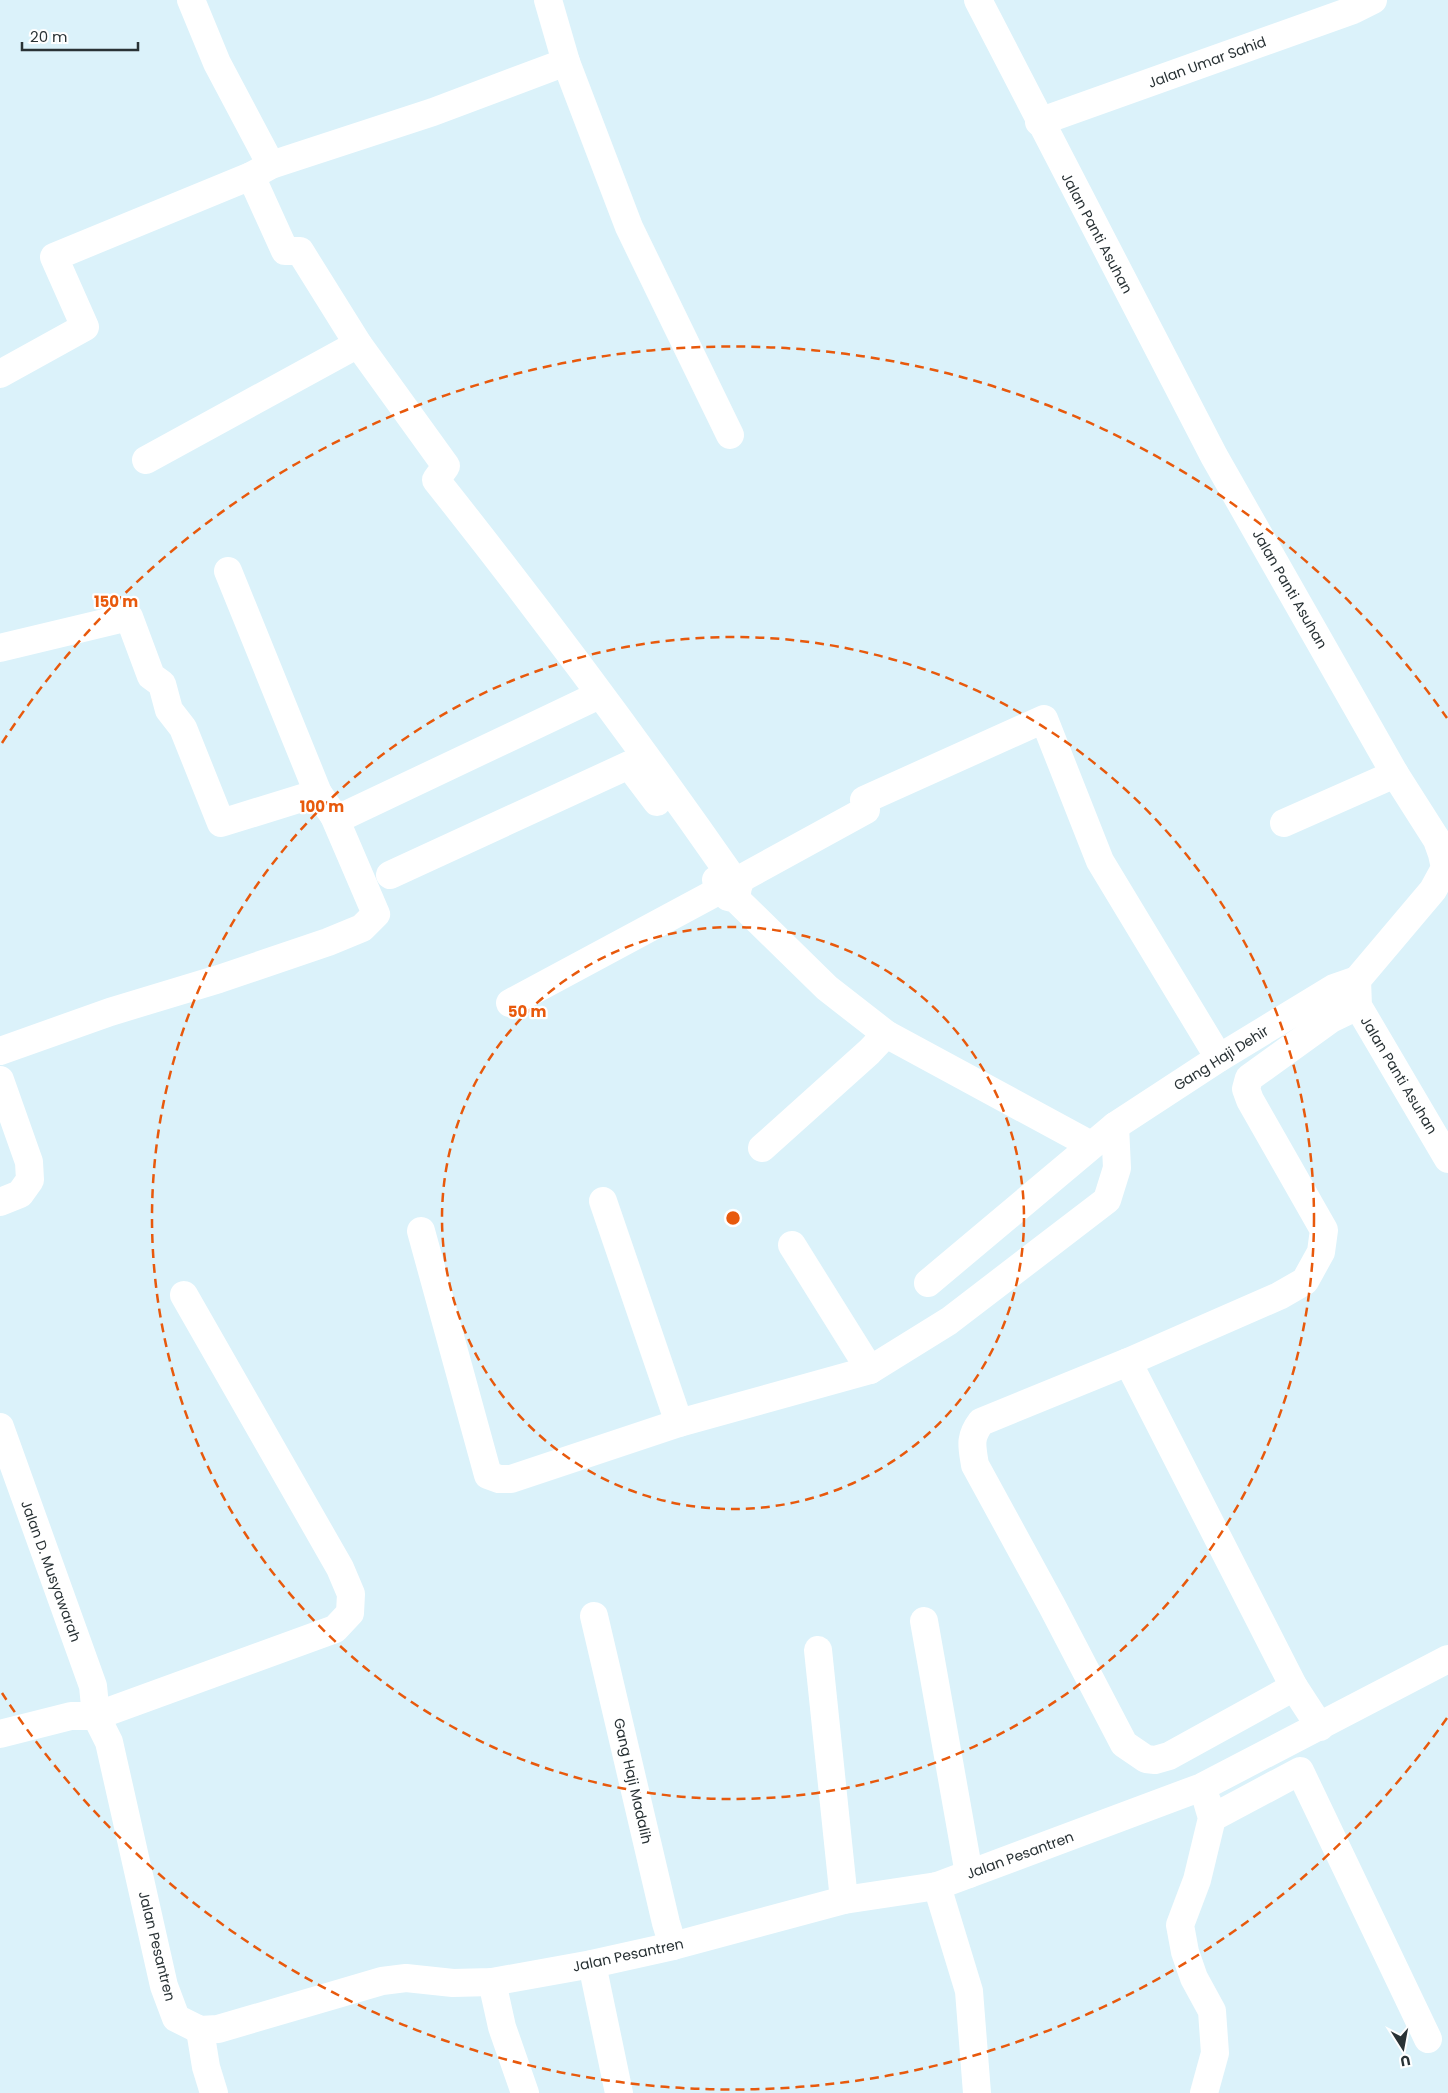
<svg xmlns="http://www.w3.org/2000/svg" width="1448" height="2093" viewBox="0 0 1448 2093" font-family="Poppins,sans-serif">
<rect width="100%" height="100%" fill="#dbf2fa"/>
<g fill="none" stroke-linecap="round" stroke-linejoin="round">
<!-- minor -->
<g stroke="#fff" stroke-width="28">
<polyline points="191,0 217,63 271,165"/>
<polyline points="548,0 566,62 629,227 730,435"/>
<polyline points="978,0 1214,456 1395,774 1437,840 1442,854 1445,868 1433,890 1357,980 1358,1006 1448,1159"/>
<polyline points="1039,122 1353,10 1373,0"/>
<polyline points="251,176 271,165 433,112 566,62"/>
<path d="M 0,374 L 85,327 L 54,257 L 251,176 L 285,251 L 300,251 L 358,344 L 446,466 L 436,480 C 541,612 642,748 738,886"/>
<polyline points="146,460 358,344"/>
<polyline points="0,648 129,617 151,676 162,684 169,710 183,728 221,823 318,793"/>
<polyline points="334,816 348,814 599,695"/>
<polyline points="1284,823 1395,774"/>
<polyline points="390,875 629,765 657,802"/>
<polyline points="716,880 728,897 736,899 827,988 886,1034 1091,1145"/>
<polyline points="736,899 738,886 742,878 866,810 864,800 1044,719 1100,861 1219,1058"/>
<polyline points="510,1003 722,889"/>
<polyline points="0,1051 110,1012 219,979 328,942 362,928 376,914 334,816 318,793 228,571"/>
<polyline points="0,1080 29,1162 30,1180 20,1194 0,1202"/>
<polyline points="762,1148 869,1052 886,1034"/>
<polyline points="603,1201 679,1423"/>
<polyline points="421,1231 488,1475 499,1479 511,1479 679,1423 870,1370 949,1321 1107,1200 1117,1168 1115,1126"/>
<polyline points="792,1245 870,1370"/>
<polyline points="928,1283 1115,1126 1219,1058 1334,988 1357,980"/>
<polyline points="1128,1362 1294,1687 1320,1727"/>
<polyline points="0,1427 93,1686 96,1716 335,1629 350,1613 351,1594 340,1568 184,1295"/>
<polyline points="594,1616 666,1923 673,1946"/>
<polyline points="924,1621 969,1874"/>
<polyline points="818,1650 844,1900"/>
<path d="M 1294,1687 L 1169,1756 L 1155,1760 L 1146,1759 L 1124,1744 L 1052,1606 L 975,1465 C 972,1446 969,1438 981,1422 L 1128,1362 L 1279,1296 L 1305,1281 L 1321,1252 L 1324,1230 L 1250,1100 L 1246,1089 L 1249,1078 L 1331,1019 L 1358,1006"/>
<polyline points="0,1734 71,1716 96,1716 109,1742 164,1986 176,2018 200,2030 218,2029 382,1981 406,1978 453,1983 492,1982 592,1964 673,1946 844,1900 937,1886 1202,1787 1448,1659"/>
<polyline points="1212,1818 1300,1771 1428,2039"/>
<polyline points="937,1886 969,1991 977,2093"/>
<polyline points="592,1964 619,2093"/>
<polyline points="492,1982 502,2027 525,2093"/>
<polyline points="200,2030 206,2067 214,2093"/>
<polyline points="1204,2093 1215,2053 1212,2011 1194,1978 1185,1952 1180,1925 1197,1880 1212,1818 1207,1801"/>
</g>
</g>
<!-- distance rings -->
<g fill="none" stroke="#e8590c" stroke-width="2.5" stroke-dasharray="9 6">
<circle cx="733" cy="1218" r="291"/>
<circle cx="733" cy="1218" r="581"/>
<path d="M1447 1718A872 872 0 0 1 2 1693M2 743A872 872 0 0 1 1447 718"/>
</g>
<g text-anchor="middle" stroke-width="4.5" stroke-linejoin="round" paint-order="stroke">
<!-- street labels -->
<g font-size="14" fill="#293235" stroke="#fff">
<text transform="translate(1207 62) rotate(-20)" y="5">Jalan Umar Sahid</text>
<text transform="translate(1097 233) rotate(62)" y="5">Jalan Panti Asuhan</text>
<text transform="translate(1290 589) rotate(60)" y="5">Jalan Panti Asuhan</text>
<text transform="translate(1221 1058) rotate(-32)" y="5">Gang Haji Dehir</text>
<text transform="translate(1399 1075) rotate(59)" y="5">Jalan Panti Asuhan</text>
<text transform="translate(51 1571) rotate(70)" y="5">Jalan D. Musyawarah</text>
<text transform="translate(633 1781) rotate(77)" y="5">Gang Haji Madalih</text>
<text transform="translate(1020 1855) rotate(-20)" y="5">Jalan Pesantren</text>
<text transform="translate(157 1946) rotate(76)" y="5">Jalan Pesantren</text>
<text transform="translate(628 1955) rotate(-12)" y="5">Jalan Pesantren</text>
</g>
</g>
<circle cx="733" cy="1218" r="8" fill="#e8590c" stroke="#fff" stroke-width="2.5"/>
<g font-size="15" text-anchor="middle" font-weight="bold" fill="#e8590c" stroke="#fff" stroke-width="4.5" stroke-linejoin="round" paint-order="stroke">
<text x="116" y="607">150 m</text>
<text x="322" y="812">100 m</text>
<text x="527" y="1017">50 m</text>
</g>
<!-- north arrow -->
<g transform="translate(1403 2048) rotate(169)" stroke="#ffffff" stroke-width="4" paint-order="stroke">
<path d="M0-4L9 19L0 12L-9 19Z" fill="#293235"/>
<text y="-8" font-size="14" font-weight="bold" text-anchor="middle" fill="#293235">U</text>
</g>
<!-- scale -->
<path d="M22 42v8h116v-8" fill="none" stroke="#293235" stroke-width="2.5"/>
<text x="30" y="42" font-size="15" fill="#293235" stroke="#ffffff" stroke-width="4" paint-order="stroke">20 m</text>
</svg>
